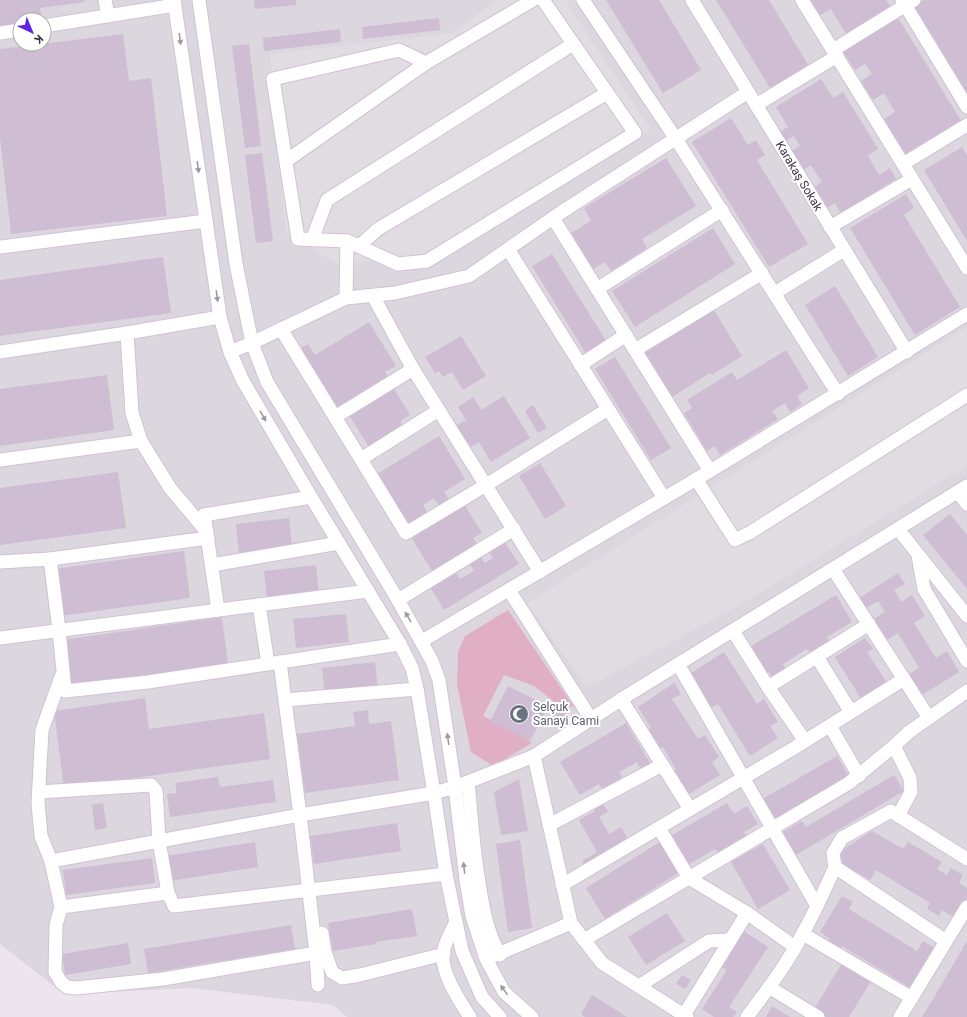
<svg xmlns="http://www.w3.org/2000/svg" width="967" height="1017" viewBox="0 0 967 1017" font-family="Roboto,sans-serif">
<rect width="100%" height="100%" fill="#eee4f0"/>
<!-- industrial -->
<path fill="#dcd6df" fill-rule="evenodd" d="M 0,0 L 967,0 L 967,1017 L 347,1017 L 333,1005 L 192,988 L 64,994 L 0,944 ZM 20,20 L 44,20 L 44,44 L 20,44 Z"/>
<!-- green -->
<polygon fill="#e1afc3" points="508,610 574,707 557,704 534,686 504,675 483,716 511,730 532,743 493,766 471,752 457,684 458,652 465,636"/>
<!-- parking -->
<g fill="#e0dce1">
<polygon points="497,0 565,0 651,130 457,251 339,265 286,233 270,54 452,33"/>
<polygon points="967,327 967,466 742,604 599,681 585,685 527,603"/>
</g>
<!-- building -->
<g fill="#cebdd3">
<polygon points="0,0 84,0 85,2 40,8 42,20 20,20 20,26 0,29"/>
<polygon points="254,0 296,0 296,5 255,9"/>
<polygon points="606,0 659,0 701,70 663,93"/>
<polygon points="716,0 769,0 810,68 772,91"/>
<polygon points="809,0 886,0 893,10 848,37 831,9 819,16"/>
<polygon points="924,0 967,0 967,94 913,7"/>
<polygon points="897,16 963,124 908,158 884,119 895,112 884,93 873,100 861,81 872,74 865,64 855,70 842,50"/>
<polygon points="439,18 440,30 363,39 362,27"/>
<polygon points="340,29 341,42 264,51 263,38"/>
<polygon points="123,34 129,81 151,78 167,216 11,234 0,138 0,49"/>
<polygon points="249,44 261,146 245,148 232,46"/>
<polygon points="821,79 833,98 843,92 878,149 868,156 879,175 890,168 896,179 841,213 835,203 822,211 809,190 822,182 811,165 799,173 787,154 800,146 794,136 781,144 775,135 788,127 776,107"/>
<polygon points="731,118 748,145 756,140 765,155 757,160 808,244 769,267 692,142"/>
<polygon points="962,147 967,155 967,241 924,170"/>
<polygon points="262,153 273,241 256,243 245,155"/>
<polygon points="666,158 696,206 642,239 647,248 611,271 605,262 593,269 571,233 591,221 584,208"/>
<polygon points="906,194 914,208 904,215 960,307 915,335 850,228"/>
<polygon points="713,228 735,264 635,327 612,291"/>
<polygon points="552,254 608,344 588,357 532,266"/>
<polygon points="163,257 171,313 0,336 0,280"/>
<polygon points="835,286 878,357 848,376 805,305"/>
<polygon points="714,310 742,356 712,375 710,373 672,397 644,353"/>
<polygon points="369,322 396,366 385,372 390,380 335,414 296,351 308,344 315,355"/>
<polygon points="461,336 486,376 463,390 452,372 443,377 439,371 435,373 425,357"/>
<polygon points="786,350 809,388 797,396 802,404 790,412 785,403 772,411 778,419 720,455 715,446 707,451 684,413 692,408 687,400 732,372 737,380"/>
<polygon points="615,357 671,448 651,460 595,369"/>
<polygon points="107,375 114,430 0,446 0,389"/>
<polygon points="393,387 410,415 400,421 406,431 372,452 349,415"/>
<polygon points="504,396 530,438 491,462 479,442 469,448 456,426 466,420 458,407 473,397 481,410"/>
<polygon points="533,405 547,428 538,433 525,411"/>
<polygon points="439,436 465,479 444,492 449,500 439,506 434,498 423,505 428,514 406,528 374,476"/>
<polygon points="540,463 566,506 545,519 519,476"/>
<polygon points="118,472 126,528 0,545 0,488"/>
<polygon points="464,504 482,533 473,538 480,548 435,576 411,537"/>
<polygon points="950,514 967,535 967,589 923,535"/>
<polygon points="289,518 292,547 239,553 236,524"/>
<polygon points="504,541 519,564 444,610 430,587 455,571 460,579 474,571 469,563 480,556 485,563 493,558 488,551"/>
<polygon points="184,551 190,598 60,616 54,569"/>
<polygon points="316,565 319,594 267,599 264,571"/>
<polygon points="898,573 905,584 894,590 901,602 912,595 925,616 914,623 936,658 947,651 959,672 917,698 904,677 919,668 898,633 883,642 870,621 885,612 878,601 863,610 856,600"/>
<polygon points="836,595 852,622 827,637 832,645 812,656 807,649 783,664 787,672 774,680 769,672 763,676 746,649"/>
<polygon points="346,614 349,642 296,648 293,619"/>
<polygon points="222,617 228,665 70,687 63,640"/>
<polygon points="865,638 873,649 867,652 887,683 861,699 835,657"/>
<polygon points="724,652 757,704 764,699 778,722 770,726 778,738 750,756 718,704 709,709 688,675"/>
<polygon points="375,662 378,690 325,696 322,668"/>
<polygon points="674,683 681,694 672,699 698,739 705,735 719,757 712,762 720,775 684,797 669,773 676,769 663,747 657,750 646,732 651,728 638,707"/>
<polygon points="508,686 548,706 530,741 490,721"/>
<polygon points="145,698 149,729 264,713 270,759 64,788 54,711"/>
<polygon points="559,706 567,714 558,723 550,714"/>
<polygon points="368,710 369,724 391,721 399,780 305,793 297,734 355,726 353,712"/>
<polygon points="626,723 650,763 641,769 637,762 619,772 623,779 604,791 599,784 580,795 560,762"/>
<polygon points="837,756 850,778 772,824 759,801"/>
<polygon points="894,775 904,791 791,858 778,835 802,821 806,827"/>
<polygon points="218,777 220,787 273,780 276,802 170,817 167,794 177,793 175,783"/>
<polygon points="519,779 528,831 501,835 494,792"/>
<polygon points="103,803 107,828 95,830 92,805"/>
<polygon points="727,803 734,814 747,806 758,824 744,832 748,839 720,856 715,849 686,866 669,837"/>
<polygon points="603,804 608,812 599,817 609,834 621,827 631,844 587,870 582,861 597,852 579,820 595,811 594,809"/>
<polygon points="397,823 401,851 314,864 310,836"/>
<polygon points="872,831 903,849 908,842 942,862 937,869 947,875 951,868 963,875 959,883 967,888 967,897 955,918 942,910 939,916 927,909 930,903 876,870 870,880 836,860 842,850"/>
<polygon points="520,840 532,928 508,932 496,844"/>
<polygon points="661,841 680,872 605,919 586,888"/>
<polygon points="255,842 258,867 170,881 166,856"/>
<polygon points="763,844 790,890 758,909 731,862"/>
<polygon points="152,858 155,883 66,895 63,870"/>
<polygon points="842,896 853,902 849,909 917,951 923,941 935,948 911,988 842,946 839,951 827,943 830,939 820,932"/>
<polygon points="412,909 417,936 376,942 376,944 333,951 328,923"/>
<polygon points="667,913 685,941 646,965 628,937"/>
<polygon points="291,925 295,949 148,973 144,949"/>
<polygon points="742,930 768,947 729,1007 737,1012 733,1017 714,1017 702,1009 727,970 719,966"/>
<polygon points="967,941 967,1017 922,1017 933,999"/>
<polygon points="128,943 131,964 65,975 62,954"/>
<polygon points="842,963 871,981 849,1017 822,1017 813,1011"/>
<polygon points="682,975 691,980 685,989 676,984"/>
<polygon points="592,995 616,1010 627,1017 585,1017 581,1014"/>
<polygon points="772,1006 790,1017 766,1017"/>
</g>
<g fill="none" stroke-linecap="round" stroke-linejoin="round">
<defs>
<g id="minor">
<polyline points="105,0 108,16"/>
<polyline points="174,0 220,317 230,352 243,381 311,497 400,644 412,668 417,689 434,793 446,874 462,951 482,997 500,1017"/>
<polyline points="199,0 236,264 252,343 267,382 398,600 432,661 439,680 455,787 466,880 472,916 486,959 504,992 532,1017"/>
<polyline points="533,0 426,63 399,50 273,79 298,239 347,241 398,264 427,261 635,133 543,0"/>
<polyline points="583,0 676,139 838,394"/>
<polyline points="692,0 907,352"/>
<polyline points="802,0 967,268"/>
<polyline points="902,0 967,107"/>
<polyline points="44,26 175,5"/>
<polyline points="0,33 20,30"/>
<polyline points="833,50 914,0"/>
<polyline points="756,105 837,56"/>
<polyline points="286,161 426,63"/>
<polyline points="903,164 967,125"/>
<polyline points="553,218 710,471"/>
<polyline points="830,227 912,179"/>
<polyline points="312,240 327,200 573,44"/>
<polyline points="359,246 378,229 607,93"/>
<polyline points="0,247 206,221"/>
<polyline points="508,249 664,498"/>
<polyline points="597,289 722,210"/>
<polyline points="775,293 844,250"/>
<polyline points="373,296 413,369 540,572"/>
<polyline points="346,298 347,241"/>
<polyline points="281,329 406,533 486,485 608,409"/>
<polyline points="127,333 132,413 141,441 170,488 207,532"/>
<polyline points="635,350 762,273"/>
<polyline points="0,352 127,333 220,317"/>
<polyline points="230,352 252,343 346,298 395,293 469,276 560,213 748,92"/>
<polyline points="580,365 626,335"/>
<polyline points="335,417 413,369"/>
<polyline points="361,459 439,410"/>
<polyline points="0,460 141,441"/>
<polyline points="696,479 735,540 751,532 967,395"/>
<polyline points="958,492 967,504"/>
<polyline points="898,529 967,616"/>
<polyline points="208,538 50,559 59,630 65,691 148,682 400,644"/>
<polyline points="918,555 924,589 967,661"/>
<polyline points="0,562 50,559"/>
<polyline points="212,565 339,543"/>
<polyline points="833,569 929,718"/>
<polyline points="509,590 591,719"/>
<polyline points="398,600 514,529"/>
<polyline points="259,605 268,664"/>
<polyline points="218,610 204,515 311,497"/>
<polyline points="733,631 768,687 805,741"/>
<polyline points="0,638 368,591"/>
<polyline points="422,641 710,471 967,314"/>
<polyline points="817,657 851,712"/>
<polyline points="280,662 300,815 51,861 61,907 168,893 174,906 446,874"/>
<polyline points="678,664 817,906"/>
<polyline points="768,687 869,624"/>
<polyline points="621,699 690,809"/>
<polyline points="285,700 417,689"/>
<polyline points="830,726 859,776"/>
<polyline points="534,756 571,923 602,963 687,1017"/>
<path d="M 468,782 C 471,813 473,845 478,876 C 482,903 486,931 500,955"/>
<polyline points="39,792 151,785 156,791 159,841 168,893"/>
<polyline points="898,816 911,792 910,778 894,746 909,732 967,691"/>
<polyline points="549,825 662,765"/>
<polyline points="659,828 689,878 747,913 795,947"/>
<polyline points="51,861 41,836 38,803 42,730 61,677"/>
<polyline points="835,867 833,853 842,838 891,811 967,859"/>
<polyline points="562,885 794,748 904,679"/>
<polyline points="61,907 56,925 55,972 61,982 67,987 77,988 163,979 316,953"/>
<path d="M 455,923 C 452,931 446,940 444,949 C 438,969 459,1000 470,1017"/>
<polyline points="322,933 325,952 332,972 342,978 360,975 444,954"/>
<polyline points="803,934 912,998"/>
<polyline points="584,940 849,783 894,746"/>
<polyline points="491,957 571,923"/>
<polyline points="318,985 316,953 300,815 434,793 455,787 534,756 628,695 967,486"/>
<polyline points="639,986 709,941 730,940"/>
<polyline points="769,987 818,1017"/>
<polyline points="684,1015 747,913"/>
<path d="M 747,1017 C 767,990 788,963 803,933 C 815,912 825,889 835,867 L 946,941"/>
<polyline points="900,1017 967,907"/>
</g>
</defs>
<!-- minor casing -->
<use href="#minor" stroke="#d2c1d5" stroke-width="15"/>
<!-- minor -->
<use href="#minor" stroke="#fff" stroke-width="13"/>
</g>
<!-- one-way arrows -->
<defs><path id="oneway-solid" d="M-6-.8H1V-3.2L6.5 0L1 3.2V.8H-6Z"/></defs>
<g fill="#9e9aa0">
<use href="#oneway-solid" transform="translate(180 39) rotate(82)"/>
<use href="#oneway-solid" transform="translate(198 167) rotate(82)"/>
<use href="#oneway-solid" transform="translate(217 296) rotate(82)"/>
<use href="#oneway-solid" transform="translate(263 416) rotate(60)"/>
<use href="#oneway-solid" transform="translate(408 617) rotate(-120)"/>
<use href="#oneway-solid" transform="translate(448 739) rotate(-98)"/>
<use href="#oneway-solid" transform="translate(464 868) rotate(-97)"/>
<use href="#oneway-solid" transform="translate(504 990) rotate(-126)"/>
</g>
<!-- icons -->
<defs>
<symbol id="mosque-disc" viewBox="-11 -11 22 22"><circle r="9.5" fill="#6b7280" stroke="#fff"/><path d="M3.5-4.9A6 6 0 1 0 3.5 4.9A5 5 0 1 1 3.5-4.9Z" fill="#fff"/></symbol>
</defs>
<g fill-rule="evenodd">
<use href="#mosque-disc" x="508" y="703" width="22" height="22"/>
</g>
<g text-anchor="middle" stroke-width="4" stroke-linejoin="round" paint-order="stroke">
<!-- street labels -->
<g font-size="12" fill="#3e3441" stroke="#fff">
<text transform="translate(799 176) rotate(59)" y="4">Karakaş Sokak</text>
</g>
<!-- worship labels -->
<g font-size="12" fill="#5b616d" stroke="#fff" text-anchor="start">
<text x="533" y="711">Selçuk<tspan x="533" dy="14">Sanayi Cami</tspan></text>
</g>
</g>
<!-- north arrow -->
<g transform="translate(32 32) rotate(136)"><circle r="19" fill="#ffffff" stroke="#b2aeb3"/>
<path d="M0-3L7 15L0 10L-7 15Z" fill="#6124e6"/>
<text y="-6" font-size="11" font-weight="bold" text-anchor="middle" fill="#3e3441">K</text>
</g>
</svg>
